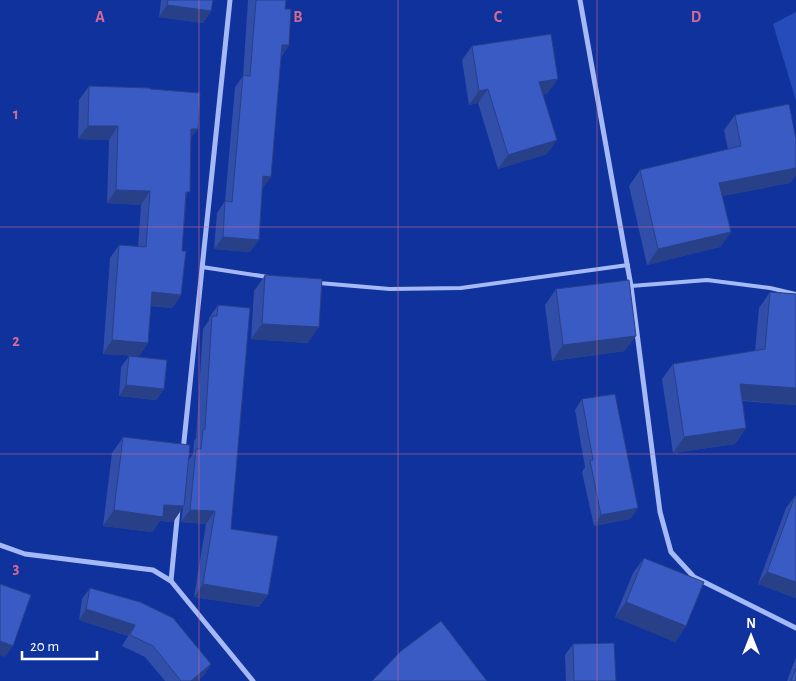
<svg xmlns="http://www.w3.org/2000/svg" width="796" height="681" viewBox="0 0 796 681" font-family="'Alegreya Sans',sans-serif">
<rect width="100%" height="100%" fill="#10329c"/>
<!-- green -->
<polygon fill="#264cbc" points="796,12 796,101 773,24"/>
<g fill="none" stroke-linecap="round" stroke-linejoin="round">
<!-- lane -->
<g stroke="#a4b9f5" stroke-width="4">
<polyline points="202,267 268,277"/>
<polyline points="319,283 390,289 461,288 628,265"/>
<polyline points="631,286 707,280 770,288 796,294"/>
</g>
<!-- street -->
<g stroke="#a4b9f5" stroke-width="5">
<polyline points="580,0 631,286 660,512 671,552 694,577 796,628"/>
<polyline points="183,451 230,0"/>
<polyline points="0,545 25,554 153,570 171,581 253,681"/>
<polyline points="171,581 178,509"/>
</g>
</g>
<!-- wall -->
<g fill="#314ea8">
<polygon points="161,0 213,0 211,11 203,23 159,17"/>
<polygon points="248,0 286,0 285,9 289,45 281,57 262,189 250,252 214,249 217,213 225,201 235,87 243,76"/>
<polygon points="472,46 548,93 543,94 547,154 498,169 478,103 469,105 462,60"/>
<polygon points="89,86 150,89 191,139 182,251 181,295 172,308 151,306 148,343 139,356 103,354 110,258 119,245 138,247 141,205 107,203 109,140 78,139 79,100"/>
<polygon points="735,115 796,139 796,175 790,183 722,196 731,232 720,247 647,265 629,186 640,170 728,150 724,130"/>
<polygon points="265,275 308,343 251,339 254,291"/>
<polygon points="556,289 625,351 552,361 545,305"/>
<polygon points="770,292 796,294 796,405 742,401 746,428 735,444 673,453 662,379 673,364 755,351 759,308"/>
<polygon points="218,305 231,529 259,607 194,597 206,524 181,522 183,507 173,522 160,521 152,532 103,526 112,453 123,437 188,461 193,454 194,441 196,438 203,329 209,320 209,318"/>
<polygon points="129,356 164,389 156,400 119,396 121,367"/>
<polygon points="582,399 638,508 630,519 594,526 582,472 585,467 575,410"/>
<polygon points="795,496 796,598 758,584 786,508"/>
<polygon points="644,558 686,626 675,642 615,617 633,573"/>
<polygon points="90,588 211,664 204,675 197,681 165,681 145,657 122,646 128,636 79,620 82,599"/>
<polygon points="573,644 616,681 566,681 565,655"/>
<polygon points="796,657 796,681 787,681"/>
</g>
<!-- shaded-wall -->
<g fill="#284088">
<polygon points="167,5 211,11 203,23 159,17"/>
<polygon points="282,45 289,45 280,57"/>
<polygon points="558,79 548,93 529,96 539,82"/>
<polygon points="488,89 478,103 469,105 479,91"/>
<polygon points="88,126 118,126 109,140 78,139"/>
<polygon points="191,129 198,129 188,142"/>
<polygon points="557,140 547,154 498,169 508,155"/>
<polygon points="796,168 796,175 790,183 708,199 719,183"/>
<polygon points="263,176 271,177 262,189"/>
<polygon points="116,190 150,191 141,205 107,203"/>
<polygon points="731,232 720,247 647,265 658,249"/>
<polygon points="223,237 259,240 250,252 214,249"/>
<polygon points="152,292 181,295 172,308 142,305"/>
<polygon points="262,324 319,327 308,343 251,339"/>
<polygon points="636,336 625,351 552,361 563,345"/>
<polygon points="112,340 148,343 139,356 103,354"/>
<polygon points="740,384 796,388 796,405 729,399"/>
<polygon points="126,385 164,389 156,400 119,396"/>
<polygon points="746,428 735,444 673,453 684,437"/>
<polygon points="164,505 184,506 173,522 160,521 152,532 103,526 114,510"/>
<polygon points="638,508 630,519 594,526 601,515"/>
<polygon points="190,510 215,511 206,524 181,522"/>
<polygon points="767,572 796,582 796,598 758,584"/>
<polygon points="203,584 268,595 259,607 194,597"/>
<polygon points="626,602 686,626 675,642 615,617"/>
<polygon points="86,609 135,625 128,636 79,620"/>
<polygon points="0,641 13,646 5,657 0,655"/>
<polygon points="211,664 204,675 197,681 191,681"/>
</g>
<!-- building -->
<g fill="#395bc3" stroke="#284088">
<polygon points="168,0 213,0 211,11 167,5"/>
<polygon points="256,0 286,0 285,9 291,9 289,45 282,45 271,177 263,176 259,240 223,237 225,201 232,202 243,75 250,76"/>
<polygon points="551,34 558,79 539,82 557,140 508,155 488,89 479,91 472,46"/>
<polygon points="89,86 150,88 150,89 200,93 198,129 191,129 190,192 186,192 182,251 186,251 181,295 152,292 148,343 112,340 119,245 146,247 150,191 116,190 118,126 88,126"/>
<polygon points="789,104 796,139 796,168 719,183 731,232 658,249 640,170 741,146 735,115"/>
<polygon points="265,275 322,279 319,327 262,324"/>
<polygon points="629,280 636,336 563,345 556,289"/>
<polygon points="770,292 796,294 796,388 740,384 746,428 684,437 673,364 765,349"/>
<polygon points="218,305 250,308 231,529 278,536 268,595 203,584 215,511 190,510 196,449 201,449 203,429 205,429 212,316 217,316"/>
<polygon points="129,356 167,360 164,389 126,385"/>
<polygon points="615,394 638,508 601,515 590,461 593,460 582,399"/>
<polygon points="123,437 190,445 184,506 164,505 163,517 114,510"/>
<polygon points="795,496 796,496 796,582 767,572"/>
<polygon points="644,558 704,582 686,626 626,602"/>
<polygon points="0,584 31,595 13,646 0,641"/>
<polygon points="90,588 140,602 173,618 211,664 191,681 181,681 153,646 130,635 135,625 86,609"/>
<polygon points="441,621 487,681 372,681 401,651"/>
<polygon points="614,643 616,681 574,681 573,644"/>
<polygon points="796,668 796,681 791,681"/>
</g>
<!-- grid -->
<path fill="none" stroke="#d76994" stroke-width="1" stroke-opacity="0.55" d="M 199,0 L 199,681M 398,0 L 398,681M 597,0 L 597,681M 0,227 L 796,227M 0,454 L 796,454"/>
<g font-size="16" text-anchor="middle" font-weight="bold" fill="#d76994" stroke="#10329c" stroke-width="4" stroke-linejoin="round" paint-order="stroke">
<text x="100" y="22">A</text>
<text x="298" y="22">B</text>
<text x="498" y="22">C</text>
<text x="696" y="22">D</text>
<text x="16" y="119">1</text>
<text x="16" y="346">2</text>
<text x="16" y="573">3</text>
</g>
<!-- north arrow -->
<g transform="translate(751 636)" stroke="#10329c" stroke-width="4" paint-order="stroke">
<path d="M0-4L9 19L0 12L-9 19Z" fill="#ffffff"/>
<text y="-8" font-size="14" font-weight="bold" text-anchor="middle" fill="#ffffff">N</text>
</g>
<!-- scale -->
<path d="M22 651v8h75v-8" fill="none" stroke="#ffffff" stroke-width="2.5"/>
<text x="30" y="651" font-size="15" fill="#ffffff" stroke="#10329c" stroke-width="4" paint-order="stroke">20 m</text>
</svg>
